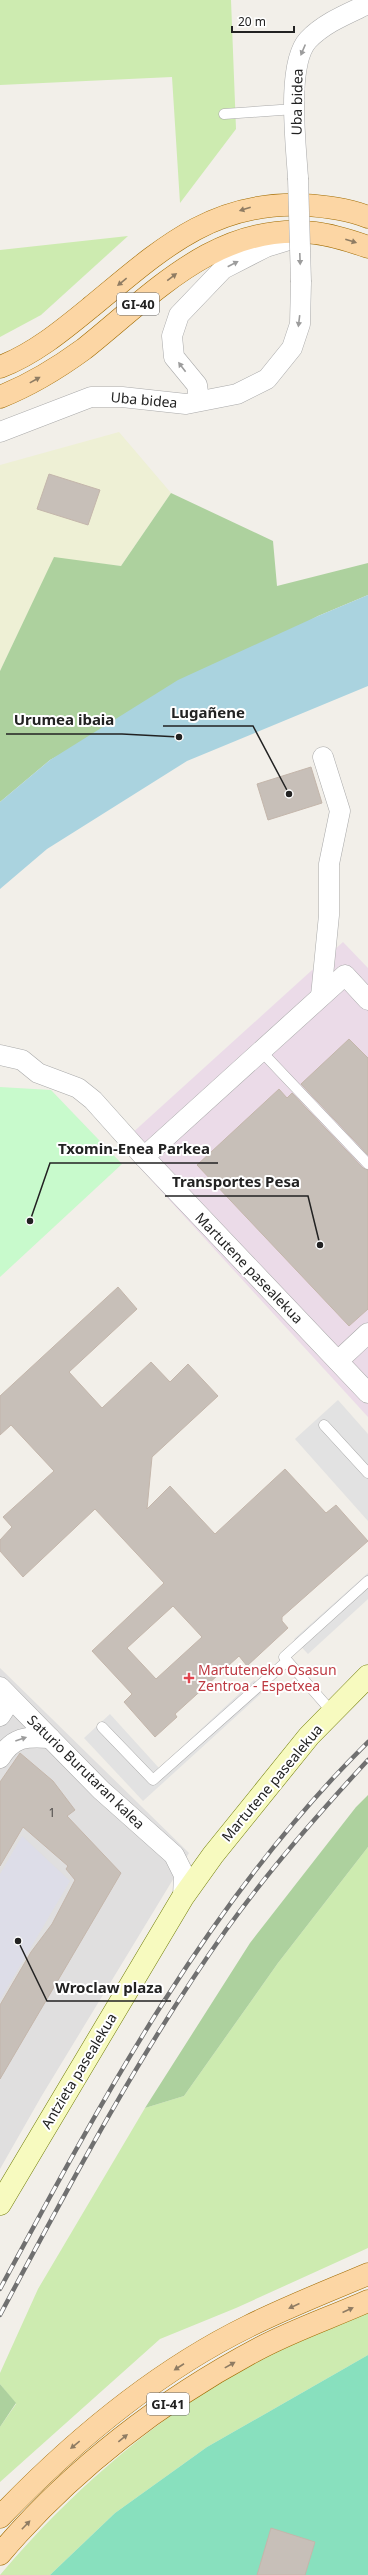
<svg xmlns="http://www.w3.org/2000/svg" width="368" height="2575" viewBox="0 0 368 2575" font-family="'Noto Sans',sans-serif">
<rect width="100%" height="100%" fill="#f2efe9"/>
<!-- residential -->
<polygon fill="#e0dfdf" points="0,1668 189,1853 41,2097 0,2169"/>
<!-- industrial -->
<polygon fill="#ebdbe8" points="343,942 368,968 368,1417 119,1145"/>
<!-- farmland -->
<polygon fill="#eef0d5" points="119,432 171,493 121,566 54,558 0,671 0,465"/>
<!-- grass -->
<g fill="#cdebb0">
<polygon points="0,0 231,0 236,129 180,203 172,77 0,85"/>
<polygon points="128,236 41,315 0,337 0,250"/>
<polygon points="368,1847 368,2248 236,2308 160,2339 0,2482 0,2427 16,2404 0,2384 0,2373 38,2289 145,2108 184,2096 278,1963"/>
<path d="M 368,2306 L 368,2355 L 207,2447 L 115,2513 L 50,2575 L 0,2575 C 98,2459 226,2362 368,2306 Z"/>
</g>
<!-- forest -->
<g fill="#add19e">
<polygon points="171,493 273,541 277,586 368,563 368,595 318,616 50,760 0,802 0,671 54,557 121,566"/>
<polygon points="368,1795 368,1847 278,1963 184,2096 145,2108 250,1943 356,1807"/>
<polygon points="0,2384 16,2403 0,2427"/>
</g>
<!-- park -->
<polygon fill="#c8facc" points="0,1087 51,1090 122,1164 0,1277"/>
<!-- pitch -->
<polygon fill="#88e0be" points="368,2355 368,2575 50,2575 115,2513 207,2447"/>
<!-- parking -->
<g fill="#e2e2e2">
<polygon points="338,1400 368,1434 368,1521 295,1439"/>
<polygon points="368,1573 368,1599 308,1654 294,1639"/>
<polygon points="254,1680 264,1691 143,1801 84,1738 110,1714 159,1768"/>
</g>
<!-- plaza -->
<polygon fill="#dddde8" points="22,1836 70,1881 0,2000 0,1874"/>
<!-- water -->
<polygon fill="#aad3df" points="368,595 368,686 187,761 47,849 0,889 0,802 50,760 178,680 318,616"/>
<!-- building -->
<g fill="#c7bfb8" stroke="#c4b6ab" fill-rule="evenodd">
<polygon points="49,474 100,490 88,525 37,509"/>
<polygon points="311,767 322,803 268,820 257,784"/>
<polygon points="349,1039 368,1058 368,1155 301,1084"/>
<polygon points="279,1089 287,1098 292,1093 363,1168 368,1170 368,1309 349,1326 197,1165"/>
<path d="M 118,1287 L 137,1309 L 69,1372 L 102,1408 L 151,1362 L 170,1382 L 188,1364 L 218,1396 L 152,1457 L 147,1509 L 170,1486 L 215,1534 L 285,1469 L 326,1513 L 336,1505 L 368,1541 L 282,1617 L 282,1621 L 288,1628 L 247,1666 L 239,1656 L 175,1714 L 177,1717 L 155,1737 L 124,1702 L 132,1694 L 92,1651 L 164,1583 L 95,1509 L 23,1577 L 0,1551 L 0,1540 L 12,1527 L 3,1517 L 54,1471 L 11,1425 L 0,1435 L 0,1396 ZM 173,1606 L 202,1637 L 156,1679 L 127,1648 Z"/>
<polygon points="20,1753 53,1781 75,1810 67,1816 121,1873 0,2079 0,2005 31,1952 52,1924 75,1880 66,1869 68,1866 23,1827 0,1866 0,1782"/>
<polygon points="271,2528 315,2542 305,2575 257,2575"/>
</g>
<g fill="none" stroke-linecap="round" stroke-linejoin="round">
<defs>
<g id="service">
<polyline points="224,114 295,109"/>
<polyline points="261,1051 368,1164"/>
<polyline points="324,1425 368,1473"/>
<polyline points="332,1712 284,1657 368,1581"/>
<polyline points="102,1727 153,1780 287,1661"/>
</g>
<g id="minor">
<path d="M 298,178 C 296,145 286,64 308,40 C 324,23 347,14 368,4"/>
<polyline points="199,400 197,385 174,357 172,336 179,315 223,269 266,247 302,236"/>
<polyline points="0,432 91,397 122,397 186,404 237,394 267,379 292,348 300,324 301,282"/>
<polyline points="321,996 329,915 329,864 340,811 323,757"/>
<polyline points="368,1000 345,975 144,1157 368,1393"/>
<polyline points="0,1055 22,1060 38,1073 78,1088 93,1100 144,1157"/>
<polyline points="338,1361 368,1333"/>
<polyline points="0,1687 101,1790 174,1855 184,1875 183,1897"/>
<polyline points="0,1716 11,1699"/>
<path d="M 0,1758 C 13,1737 26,1736 50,1738"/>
</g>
<polyline id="secondary" points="0,2204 183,1897 213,1855 309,1736 368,1676"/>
<g id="primary">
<path d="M 0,367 C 34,354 63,330 91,307 C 158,252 210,201 303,205 C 324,206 348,209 368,217"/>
<path d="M 0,397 C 30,385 58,368 84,349 C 153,294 218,221 315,233 C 333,235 351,241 368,247"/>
<path d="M 0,2517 C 72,2442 155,2372 249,2326 C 287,2307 328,2291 368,2274"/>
<path d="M 0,2554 C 71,2470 163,2399 260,2348 C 294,2330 332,2317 368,2301"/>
</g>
</defs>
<!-- service casing -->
<use href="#service" stroke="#a9a9a9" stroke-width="11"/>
<!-- minor casing -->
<use href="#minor" stroke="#a9a9a9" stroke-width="21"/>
<!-- secondary casing -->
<use href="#secondary" stroke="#707d05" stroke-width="23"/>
<!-- primary casing -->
<use href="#primary" stroke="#a06b00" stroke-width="23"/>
<!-- service -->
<use href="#service" stroke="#fff" stroke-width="10"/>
<!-- minor -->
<use href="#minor" stroke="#fff" stroke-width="20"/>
<!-- secondary -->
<use href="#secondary" stroke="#f7fabf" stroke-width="22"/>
<!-- primary -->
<use href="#primary" stroke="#fcd6a4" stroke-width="22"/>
<defs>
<g id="rail">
<path d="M 0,2289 C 104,2096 210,1898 368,1742"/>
<path d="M 0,2315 C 70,2184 140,2052 226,1930 C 269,1870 318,1814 368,1760"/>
</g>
</defs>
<!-- rail casing -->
<use href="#rail" stroke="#707070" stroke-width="4.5"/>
<!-- rail -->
<use href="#rail" stroke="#fff" stroke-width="3" stroke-dasharray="9" stroke-linecap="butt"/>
<defs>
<polyline id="minor-bridge" points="298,178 301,282"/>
</defs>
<!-- minor-bridge casing -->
<use href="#minor-bridge" stroke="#a9a9a9" stroke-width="21" stroke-linecap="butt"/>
<!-- minor-bridge -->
<use href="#minor-bridge" stroke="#fff" stroke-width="20"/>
</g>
<!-- one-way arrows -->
<defs><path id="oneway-solid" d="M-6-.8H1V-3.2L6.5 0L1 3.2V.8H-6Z"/></defs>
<g fill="#9c9c9c">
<use href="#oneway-solid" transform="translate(303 50) rotate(113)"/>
<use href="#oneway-solid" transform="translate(300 259) rotate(88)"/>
<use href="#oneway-solid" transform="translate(233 264) rotate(-27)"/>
<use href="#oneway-solid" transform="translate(299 321) rotate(97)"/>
<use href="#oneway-solid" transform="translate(182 367) rotate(-127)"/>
<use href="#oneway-solid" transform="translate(21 1739) rotate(-19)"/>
</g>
<g fill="#8f7c63">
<use href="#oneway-solid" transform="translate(245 209) rotate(162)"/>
<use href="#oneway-solid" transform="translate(351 241) rotate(18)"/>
<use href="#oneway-solid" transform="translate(172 277) rotate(-37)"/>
<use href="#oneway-solid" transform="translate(122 282) rotate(141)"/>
<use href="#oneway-solid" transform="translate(35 380) rotate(-29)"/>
<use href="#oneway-solid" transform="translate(294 2306) rotate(156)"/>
<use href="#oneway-solid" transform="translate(348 2310) rotate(-24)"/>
<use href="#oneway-solid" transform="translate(230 2365) rotate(-29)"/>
<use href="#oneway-solid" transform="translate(179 2367) rotate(147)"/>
<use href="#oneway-solid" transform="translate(123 2438) rotate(-39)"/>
<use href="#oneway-solid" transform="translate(75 2445) rotate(141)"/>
<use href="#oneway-solid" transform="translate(26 2525) rotate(-46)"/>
</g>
<!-- markers -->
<path fill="#e0444e" stroke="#fff" stroke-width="1.5" d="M187 1672h4v4h4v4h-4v4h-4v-4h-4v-4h4z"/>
<g text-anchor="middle" stroke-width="4" stroke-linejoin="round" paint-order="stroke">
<!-- number labels -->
<g font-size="12" fill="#4b4948">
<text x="52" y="1817">1</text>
</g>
<!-- shield labels -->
<g fill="#fff" stroke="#646464" stroke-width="1">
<rect x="117" y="293" width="42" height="22" rx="3"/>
<rect x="147" y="2393" width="42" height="22" rx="3"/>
</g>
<g font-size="13" font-weight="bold" fill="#222">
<text x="138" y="309">GI-40</text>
<text x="168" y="2409">GI-41</text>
</g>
<!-- street labels -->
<g font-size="14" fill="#222" stroke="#fff">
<text transform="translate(297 102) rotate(-89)" y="5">Uba bidea</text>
<text transform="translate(144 400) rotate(5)" y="5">Uba bidea</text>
<text transform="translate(249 1268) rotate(46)" y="5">Martutene pasealekua</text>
<text transform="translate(86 1772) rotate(44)" y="5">Saturio Burutaran kalea</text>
<text transform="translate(272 1783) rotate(-50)" y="5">Martutene pasealekua</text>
<text transform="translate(79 2071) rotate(-59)" y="5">Antzieta pasealekua</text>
</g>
<!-- health labels -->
<g font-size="14" fill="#be3a42" stroke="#fff" text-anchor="start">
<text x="198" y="1675">Martuteneko Osasun<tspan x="198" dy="16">Zentroa - Espetxea</tspan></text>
</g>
</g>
<!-- callouts -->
<path fill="none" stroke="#222" stroke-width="1.5" d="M289 794L253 726H163M179 737L122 734H6M30 1221L50 1163H218M320 1245L308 1196H165M18 1941L47 2001H171"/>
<g fill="#222" stroke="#fff" stroke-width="1.5">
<circle cx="289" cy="794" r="4"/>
<circle cx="179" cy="737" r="4"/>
<circle cx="30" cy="1221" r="4"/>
<circle cx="320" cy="1245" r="4"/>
<circle cx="18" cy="1941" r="4"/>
</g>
<g font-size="15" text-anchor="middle" font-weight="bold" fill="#222" stroke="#fff" stroke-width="4" stroke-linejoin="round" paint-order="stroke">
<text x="208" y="718">Lugañene</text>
<text x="64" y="725">Urumea ibaia</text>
<text x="134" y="1154">Txomin-Enea Parkea</text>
<text x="236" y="1187">Transportes Pesa</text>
<text x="109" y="1993">Wroclaw plaza</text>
</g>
<!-- scale -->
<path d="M232 26v6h62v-6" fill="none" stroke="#222222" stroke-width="2"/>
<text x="238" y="26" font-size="12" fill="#222222" stroke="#ffffff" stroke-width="3" paint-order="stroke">20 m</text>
</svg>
